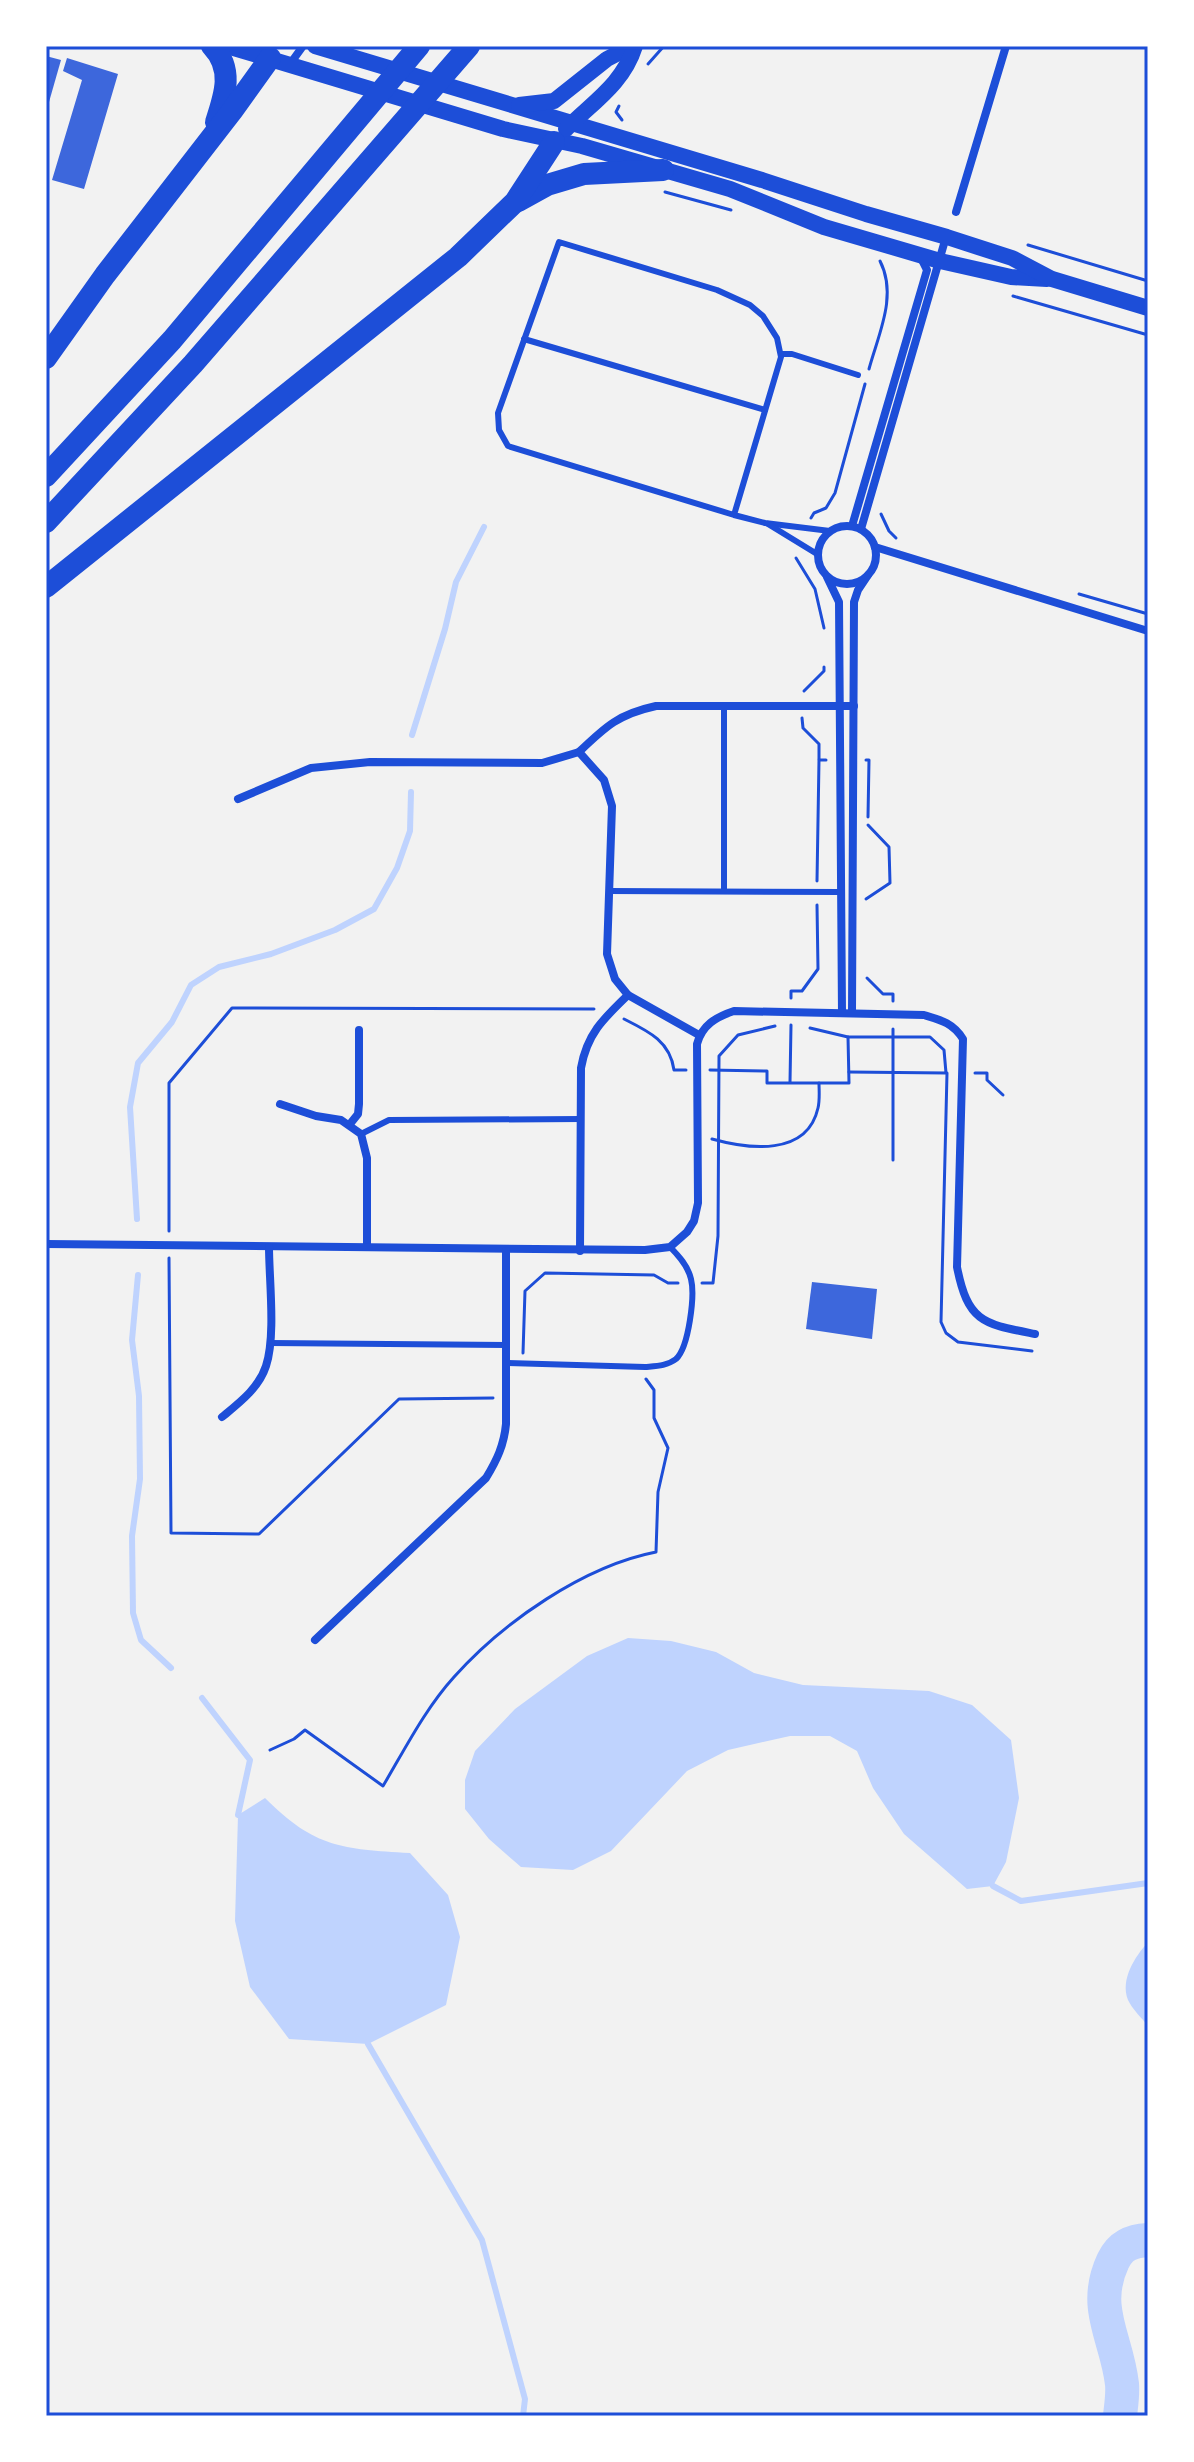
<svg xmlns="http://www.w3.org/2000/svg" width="1194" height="2462" viewBox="0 0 1194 2462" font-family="Helvetica,sans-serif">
<rect width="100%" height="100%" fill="#f2f2f2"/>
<!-- water -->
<g fill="#bfd3fe">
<polygon points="628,1638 671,1641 716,1652 754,1673 803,1685 929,1691 972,1705 1011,1740 1019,1798 1006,1862 993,1886 967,1889 904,1834 873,1788 857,1751 830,1736 790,1736 728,1750 687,1771 611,1851 573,1870 521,1867 489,1839 465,1809 465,1780 475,1751 515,1709 587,1656"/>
<path d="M 265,1798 C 315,1848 342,1849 410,1853 L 448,1895 L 460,1937 L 446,2005 L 368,2044 L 289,2039 L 250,1987 L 235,1921 L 238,1815 Z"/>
<path d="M 1148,1942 L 1148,2026 C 1142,2018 1132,2009 1128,2000 C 1120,1979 1135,1957 1148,1942 Z"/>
</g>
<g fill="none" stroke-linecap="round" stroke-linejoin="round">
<!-- stream -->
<g stroke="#bfd3fe" stroke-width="6">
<polyline points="412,735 445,629 456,582 484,527"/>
<polyline points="137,1219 130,1107 138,1063 172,1022 191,985 219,967 271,954 335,930 374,909 397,868 410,831 411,792"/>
<polyline points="138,1275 132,1340 139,1396 140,1479 132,1536 133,1613 141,1640 171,1668"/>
<polyline points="202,1698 250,1760 238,1815"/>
<polyline points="993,1886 1021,1901 1148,1883"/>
<polyline points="368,2044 482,2240 525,2399 523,2416"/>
</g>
<!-- river -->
<path stroke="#bfd3fe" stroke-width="34" d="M 1120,2416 C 1121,2406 1123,2395 1122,2384 C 1117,2338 1091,2308 1113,2261 C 1120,2246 1131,2241 1148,2240"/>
</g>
<!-- building -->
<g fill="#3d67dc">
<polygon points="46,56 61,60 47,109 46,109"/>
<polygon points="67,58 118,74 84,189 52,180 82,80 63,71"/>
<polygon points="812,1282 877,1289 872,1339 806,1329"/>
</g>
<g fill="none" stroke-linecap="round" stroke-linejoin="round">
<!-- path -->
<g stroke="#1d4ed8" stroke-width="3">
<polyline points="648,64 664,46"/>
<polyline points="619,106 616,112 622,120"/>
<polyline points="665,192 731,210"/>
<polyline points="1028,245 1148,281"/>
<polyline points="1013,296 1148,335"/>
<path d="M 869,369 C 878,335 898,296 880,261"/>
<polyline points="881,514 889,531 896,538"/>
<polyline points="811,518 814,513 826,508 835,493 865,384"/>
<polyline points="796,558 815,589 824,628"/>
<polyline points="1079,594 1148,614"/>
<polyline points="804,691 824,671 824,667"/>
<polyline points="802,718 803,728 819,744 819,759"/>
<polyline points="866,760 869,760 868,817"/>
<polyline points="817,881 819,760 826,760"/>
<polyline points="866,899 890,883 889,847 868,825"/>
<polyline points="867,978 883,994 893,994 893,1001"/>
<polyline points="791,998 791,991 802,991 818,969 817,905"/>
<path d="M 624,1019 C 648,1031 670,1041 674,1070 L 686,1070"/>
<polyline points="810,1028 848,1037"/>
<path d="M 710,1070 L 767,1071 L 767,1083 L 819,1083 C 819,1090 820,1100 818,1108 C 807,1157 748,1149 712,1139"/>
<polyline points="849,1072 946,1073 944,1050 930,1037 893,1037 893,1029"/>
<polyline points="947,1073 941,1322 946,1333 958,1342 1032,1351"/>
<polyline points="975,1073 987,1073 987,1080 1003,1095"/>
<polyline points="790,1082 791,1025"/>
<polyline points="819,1083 849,1083 848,1037 893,1037 893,1160"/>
<polyline points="169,1231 169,1083 232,1008 594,1009"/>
<polyline points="169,1258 171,1533 259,1534 399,1399 493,1398"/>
<polyline points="702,1283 713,1283 718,1236 719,1056 738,1035 775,1026"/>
<polyline points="523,1353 525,1291 545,1273 654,1275 668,1283 678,1283"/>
<path d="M 270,1750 L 294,1739 L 305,1730 L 383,1786 C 405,1749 425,1709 454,1677 C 503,1622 584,1566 656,1552 L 658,1492 L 668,1448 L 654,1418 L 654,1390 L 646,1379"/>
</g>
<!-- service -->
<g stroke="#1d4ed8" stroke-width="6">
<polyline points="524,339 765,410"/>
<polyline points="781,354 792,354 858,375"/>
<polyline points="734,515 781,357 777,338 763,316 750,305 717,290 559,242 498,413 499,430 508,446 734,515 765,523 830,531"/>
<polyline points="768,524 817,554"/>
<polyline points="724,706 724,891"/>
<polyline points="609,891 841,892"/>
<polyline points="361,1134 389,1120 581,1119"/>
<polyline points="270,1343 506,1345"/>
<path d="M 506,1363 L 645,1367 C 656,1366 667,1366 676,1359 C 689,1347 695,1295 691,1279 C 688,1266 679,1256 670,1247"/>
</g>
<!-- minor -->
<g stroke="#1d4ed8" stroke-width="8">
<polyline points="290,64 303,46"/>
<polyline points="956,212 1006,46"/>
<polyline points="852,526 927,270 920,256"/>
<circle cx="847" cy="555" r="29"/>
<polyline points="861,529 946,237"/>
<polyline points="875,547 1148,631"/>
<polyline points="827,577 839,602 842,1013"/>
<polyline points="238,799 311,768 370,762 542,763 579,752"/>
<path d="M 628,995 L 615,979 L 607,954 L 612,806 L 604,780 L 579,752 C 606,726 619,714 656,706 L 854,706"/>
<polyline points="852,1012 854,602 858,590 868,575"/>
<polyline points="280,1104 316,1116 341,1120 361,1134 367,1158 367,1247"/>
<polyline points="350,1124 358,1114 359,1104 359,1030"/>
<path d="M 46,1244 L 645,1250 L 670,1247 L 687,1232 L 694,1221 L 698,1203 L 697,1044 C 702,1025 716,1017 734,1011 L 924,1015 C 941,1020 953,1023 963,1039 L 957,1267 C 968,1323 984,1324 1035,1334"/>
<path d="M 580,1251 L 581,1068 C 587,1034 603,1019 628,995 L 699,1035"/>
<path d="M 222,1417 C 239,1403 259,1388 266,1366 C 276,1336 269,1279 269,1247"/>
<path d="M 315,1640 L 486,1478 C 497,1460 504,1445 506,1424 L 506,1251"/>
</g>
<!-- secondary -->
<g stroke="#1d4ed8" stroke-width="16">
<polyline points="227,46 503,129 582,146 730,189 824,227 940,261 1011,277 1047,279"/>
<polyline points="315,46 762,180 866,214 947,237 1012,258 1052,279 1148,308"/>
<polyline points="519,105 554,101 607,59 632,46"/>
<path d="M 566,129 C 593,102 623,84 635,46"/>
</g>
<!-- motorway -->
<g stroke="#1d4ed8" stroke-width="22">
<path d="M 212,46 C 234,69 225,95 216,122"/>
<polyline points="518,201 547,185 584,174 663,170"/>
<polyline points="46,358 105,275 232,111 270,58"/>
<polyline points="46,476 172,340 419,46"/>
<polyline points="46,522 193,364 469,46"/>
<polyline points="46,587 458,257 515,202 554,142"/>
</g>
</g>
<!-- border -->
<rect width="1194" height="2462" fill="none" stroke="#ffffff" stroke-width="96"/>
<rect x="48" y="48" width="1098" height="2366" fill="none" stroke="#1d4ed8" stroke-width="3"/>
</svg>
